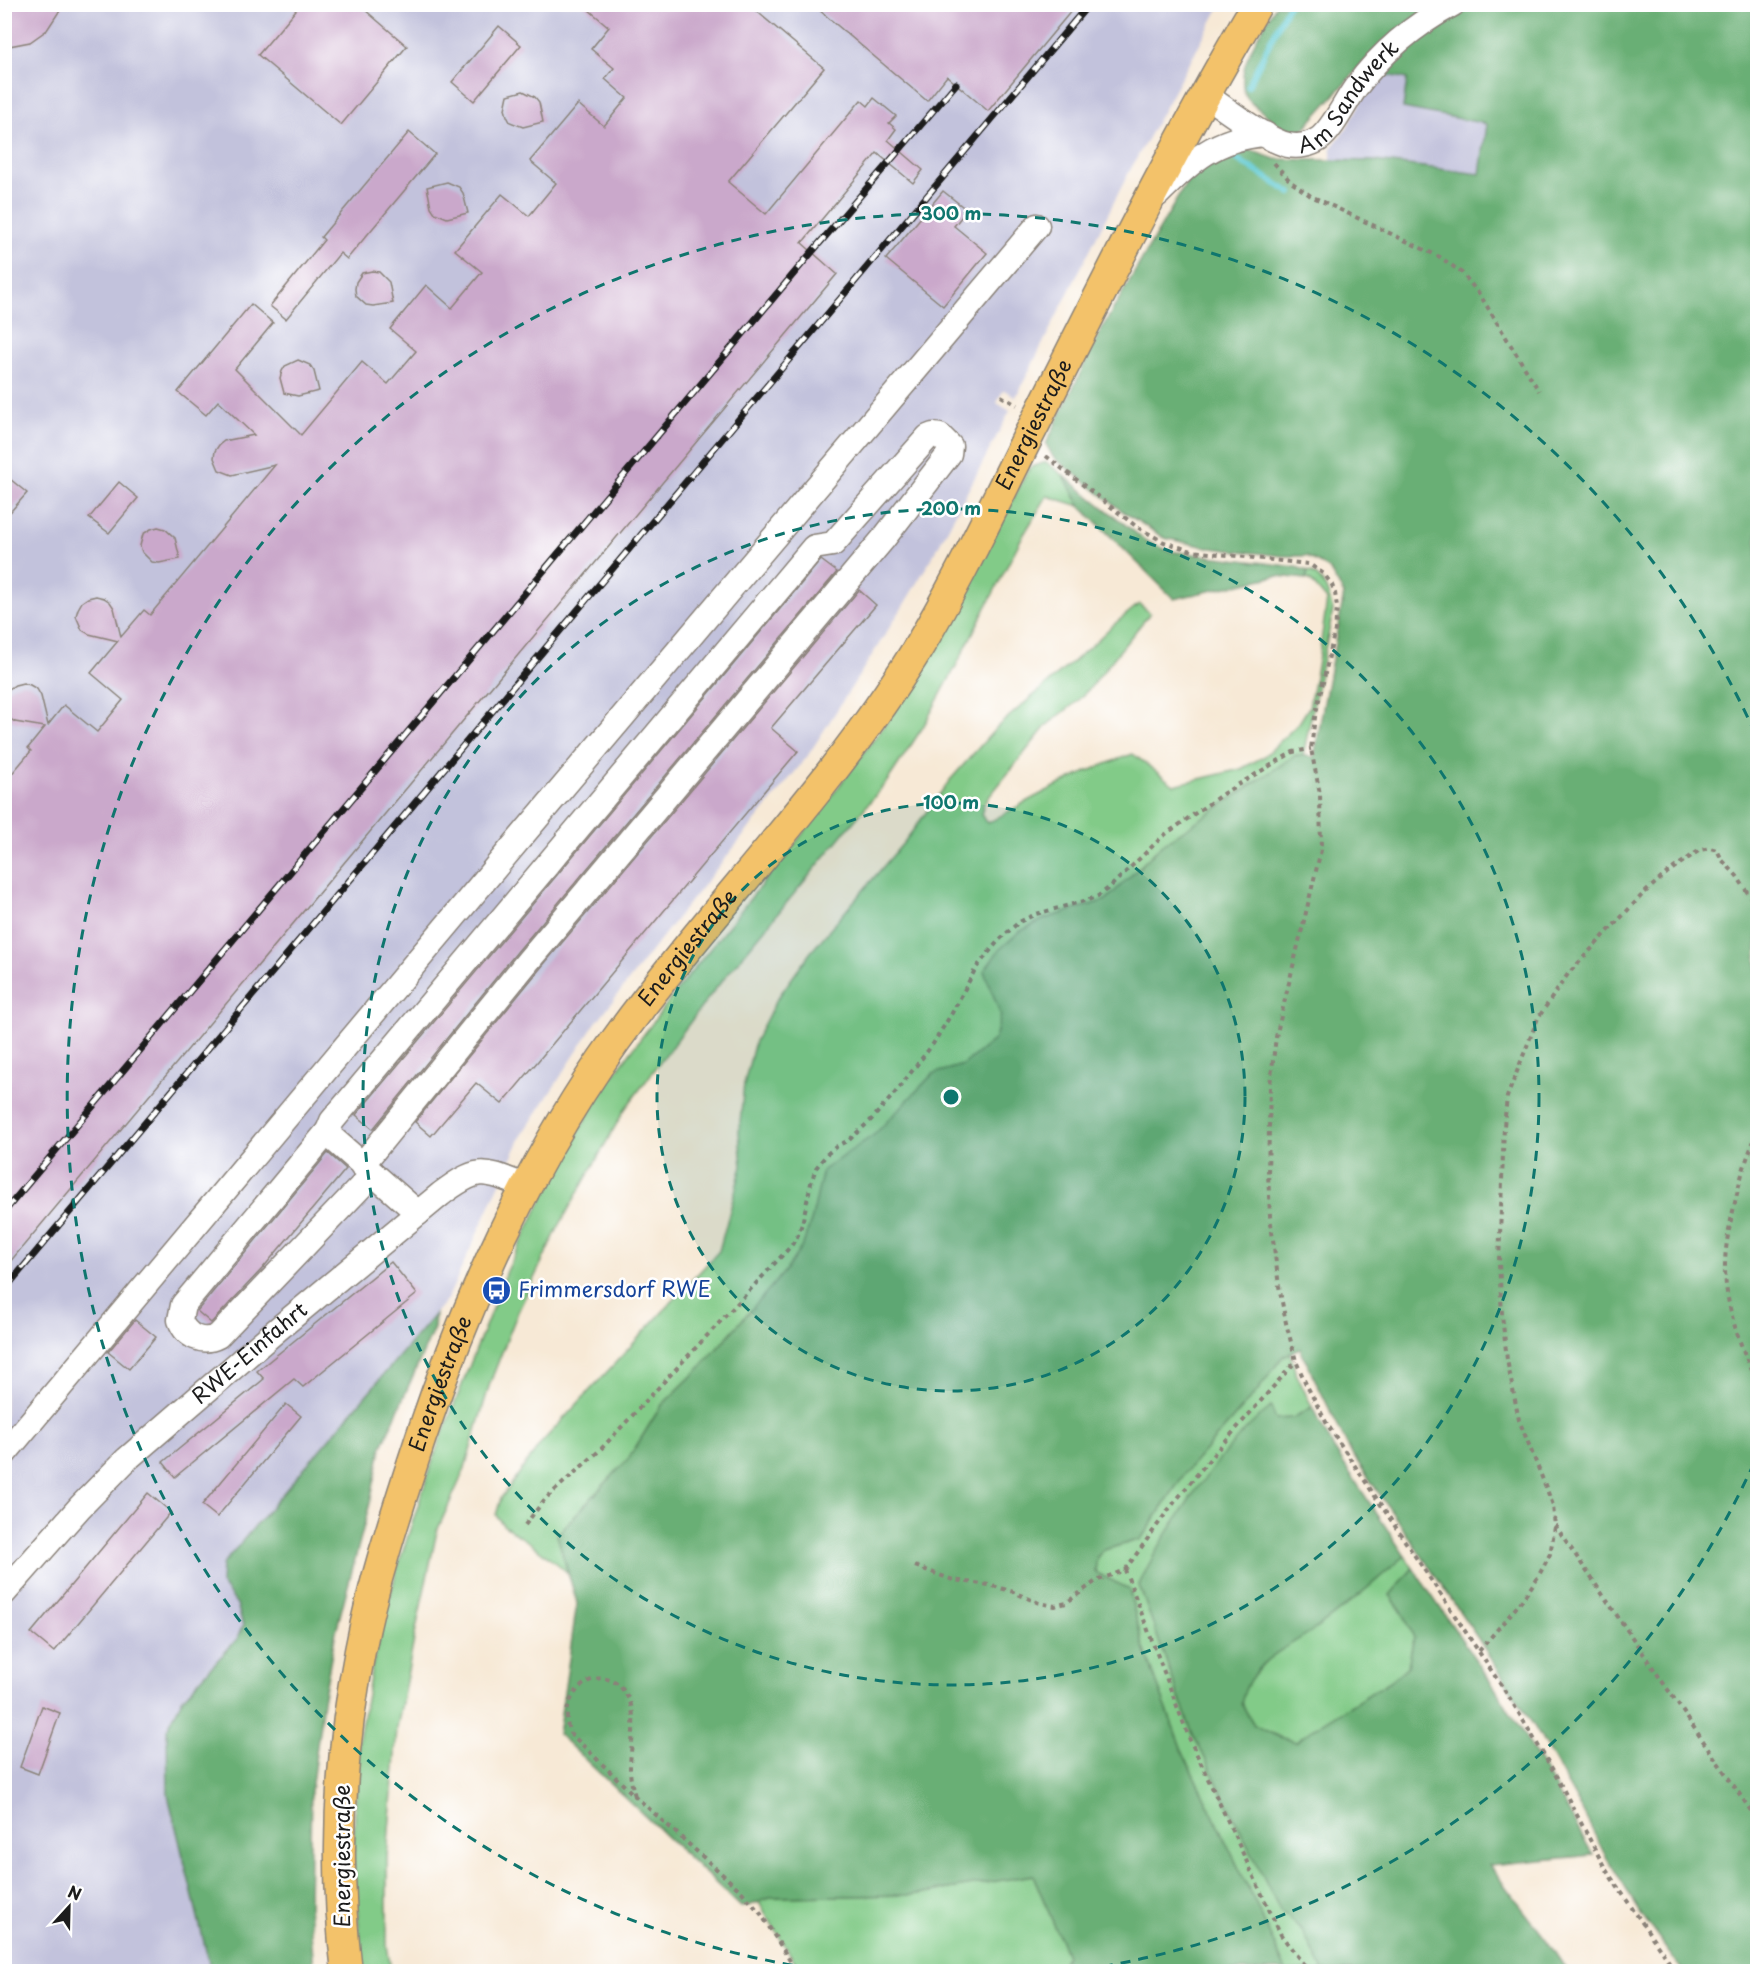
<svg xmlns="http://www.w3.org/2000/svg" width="1762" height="1976" viewBox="0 0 1762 1976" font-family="'Playpen Sans',sans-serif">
<rect width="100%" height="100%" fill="#fff"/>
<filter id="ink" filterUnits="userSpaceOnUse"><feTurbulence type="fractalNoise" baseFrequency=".0167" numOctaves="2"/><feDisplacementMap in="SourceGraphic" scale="12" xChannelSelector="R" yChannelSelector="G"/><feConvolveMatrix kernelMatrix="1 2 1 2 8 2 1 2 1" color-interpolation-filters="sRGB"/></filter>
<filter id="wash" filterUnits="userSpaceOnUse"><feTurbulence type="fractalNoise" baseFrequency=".008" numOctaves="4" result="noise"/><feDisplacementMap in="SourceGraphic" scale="24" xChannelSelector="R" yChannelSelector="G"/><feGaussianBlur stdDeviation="1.35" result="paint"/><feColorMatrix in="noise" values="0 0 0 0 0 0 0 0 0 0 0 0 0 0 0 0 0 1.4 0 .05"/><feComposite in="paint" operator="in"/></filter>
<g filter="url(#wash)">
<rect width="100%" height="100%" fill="#f7e9d6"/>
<!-- industrial -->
<g fill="#c2c2dc">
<polygon points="5,5 1221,5 1128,174 1016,397 1004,390 1000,396 997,403 1010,411 937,549 902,608 807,757 677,918 595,1024 521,1137 448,1298 222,1565 221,1583 237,1604 243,1625 237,1639 183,1698 167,1729 168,1795 211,1971 5,1972"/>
<polygon points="1383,74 1407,78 1403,108 1487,124 1480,174 1375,161 1331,160 1331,148 1346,129 1362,100"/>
</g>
<!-- green -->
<g fill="#82cb88" stroke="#4f7452" stroke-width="1.5">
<polygon points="1046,462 1064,476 1080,506 1047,496 1021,539 954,670 923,727 888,780 712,993 625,1109 558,1228 517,1314 490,1383 464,1471 437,1531 416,1629 397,1728 387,1857 387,1945 391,1971 363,1972 353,1861 358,1743 372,1667 397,1569 437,1448 507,1271 556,1171 603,1089 677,990 816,817 897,708 959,603 1026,474 1031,467"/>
<path d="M 1308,571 C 1325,577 1329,595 1333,611 L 1303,756 L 1296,755 L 1163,844 L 1106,900 L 1044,919 L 1019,932 L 984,971 L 1001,1015 L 995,1039 L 963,1065 L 933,1074 L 875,1134 L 823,1170 L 812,1218 L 803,1245 L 786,1270 L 700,1368 L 661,1406 L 629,1458 L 557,1535 L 568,1573 L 533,1545 L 503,1525 L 496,1515 L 501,1498 L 542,1442 L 719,1251 L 742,1166 L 739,1132 L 744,1084 L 755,1041 L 777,999 L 810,953 L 905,841 L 950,780 L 998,726 L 1092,645 L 1112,626 L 1139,604 L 1150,613 L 1090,688 L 1074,704 L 1047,725 L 984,803 L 981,815 L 988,823 C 1035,796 1082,771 1133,754 L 1174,785 L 1241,769 L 1265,756 L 1299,723 L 1309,707 L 1319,656 L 1327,600 L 1310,580 L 1306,579 Z"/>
<path d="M 1290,1353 L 1295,1371 L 1312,1407 L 1293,1418 L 1275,1419 L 1271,1407 C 1223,1464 1170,1517 1139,1585 L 1191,1730 L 1280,1910 L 1302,1930 L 1322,1967 L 1322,1971 L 1286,1971 L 1255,1902 L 1183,1753 L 1142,1643 L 1129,1589 L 1094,1572 L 1097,1557 L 1104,1550 L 1141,1539 L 1185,1473 L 1258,1390 L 1283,1356 Z"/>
<polygon points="1405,1556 1413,1568 1390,1595 1404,1615 1414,1638 1408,1666 1392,1680 1313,1729 1296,1742 1279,1737 1254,1725 1241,1703 1245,1685 1269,1657 1318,1627"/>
<polygon points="1033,1875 1067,1955 1058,1971 800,1971 758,1901 772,1897 912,1895"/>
</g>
<!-- forest -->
<g fill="#69af74" stroke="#426648" stroke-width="1.5">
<path d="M 1276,5 L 1437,5 L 1376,49 L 1301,132 C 1286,133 1276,123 1265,114 C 1259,109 1251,104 1247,98 C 1231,71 1263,29 1276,5 Z"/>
<path d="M 1478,5 L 1757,5 L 1757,1971 L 1683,1971 L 1642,1915 L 1605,1855 L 1581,1808 L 1534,1726 L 1479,1640 L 1350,1451 L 1300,1349 L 1283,1356 L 1258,1390 L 1185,1473 L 1141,1539 L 1104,1550 L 1097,1557 L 1095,1572 L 1129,1589 L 1142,1643 L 1183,1753 L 1255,1902 L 1286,1971 L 1058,1971 L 1067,1955 L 1033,1875 L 912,1895 L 772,1897 C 762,1900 751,1907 741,1907 L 558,1734 L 577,1603 L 557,1535 L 629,1458 L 661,1406 L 700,1368 L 786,1270 L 803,1245 L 812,1218 L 823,1170 L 875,1134 L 933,1074 L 963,1065 L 995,1039 L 1001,1015 L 984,971 L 999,950 L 1019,932 L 1045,919 L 1106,900 L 1163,844 L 1296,755 L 1314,757 L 1344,594 L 1329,569 L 1307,556 L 1283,556 L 1211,548 L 1164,538 L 1122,511 L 1053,457 L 1046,444 L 1101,330 L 1189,178 L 1229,148 L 1250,150 L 1275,159 L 1375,161 L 1480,174 L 1487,124 L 1403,108 L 1407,79 L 1383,74 L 1394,59 L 1449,16 Z"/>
<polygon points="1064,476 1146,541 1169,551 1296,567 1308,571 1306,579 1276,576 1174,599 1080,506"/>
<polygon points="435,1314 434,1328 381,1449 370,1503 336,1631 323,1701 311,1791 309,1905 314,1971 211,1971 168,1795 167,1729 183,1698 237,1639 243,1625 237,1604 221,1583 222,1565"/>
<path d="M 1271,1407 L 1276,1419 L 1293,1418 L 1312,1407 L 1334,1449 L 1405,1556 C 1376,1580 1348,1606 1318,1627 C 1285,1650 1251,1659 1241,1703 L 1254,1725 L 1279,1737 L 1296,1742 L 1313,1729 L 1392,1680 L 1408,1666 L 1414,1638 L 1404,1615 L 1390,1595 L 1413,1568 L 1501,1697 L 1544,1768 L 1593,1855 L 1489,1865 L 1548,1942 L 1567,1971 L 1322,1971 L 1321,1967 L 1302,1930 L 1280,1910 L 1191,1730 L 1139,1585 C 1153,1553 1172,1526 1191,1497 C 1215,1464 1238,1433 1271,1407 Z"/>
</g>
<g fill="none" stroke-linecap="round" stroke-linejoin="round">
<!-- stream -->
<g stroke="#5cc9d2" stroke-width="6">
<polyline points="1248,86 1289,4"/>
<polyline points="1227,153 1291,193"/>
</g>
</g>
<g id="blocks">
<!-- building -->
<g fill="#caa8cb">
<polygon points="4,4 64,4 47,30 30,42 4,47"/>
<polygon points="301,4 358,4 407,46 341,125 258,55"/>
<polygon points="582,4 748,4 824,68 728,182 766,214 861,100 868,106 874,98 896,116 889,123 896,129 888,140 923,170 913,183 877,153 802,243 837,274 4,1269 4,783 31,751 28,748 45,727 15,722 9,718 4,712 4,695 9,689 15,685 23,683 30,685 37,689 41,696 48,725 64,705 97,732 123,700 91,673 118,641 89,634 82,630 76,616 78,609 82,602 88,598 96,596 104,598 110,602 114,608 121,637 144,610 150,615 275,465 232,475 219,470 214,458 215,451 219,445 224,441 254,435 218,401 206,415 178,392 251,304 273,323 235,369 301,435 362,362 388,384 416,351 390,329 426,285 452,308 482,272 455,250 502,194 529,216 556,183 530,161 578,104 604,126 627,98 605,79 614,68 591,49 609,27"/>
<polygon points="812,4 1077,4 988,111 947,76 927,101"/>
<polygon points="499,26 521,45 474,101 452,82"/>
<polygon points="523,91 535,97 539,102 543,122 523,127 510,122 507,116 505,109 508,95"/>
<polygon points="409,132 435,154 347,259 340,253 286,319 270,306 324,240 321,237"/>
<polygon points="447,182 459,187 463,193 468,213 447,218 435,213 431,207 427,187"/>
<polygon points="943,191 967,210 954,226 987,253 943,306 886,259"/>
<polygon points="372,271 379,272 389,282 393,303 373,306 366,305 356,296 355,289 356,282 362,273"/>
<polygon points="298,360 310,365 314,371 319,391 298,396 284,393 280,378 282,371 285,366"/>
<polygon points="4,474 27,493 4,519"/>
<polygon points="119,482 138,498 109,533 89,518"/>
<polygon points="158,527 165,529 175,538 180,559 159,563 152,562 142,552 140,546 143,534 151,529"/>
<polygon points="821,560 837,572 517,952 373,1129 356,1115"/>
<polygon points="859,590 876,605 771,728 798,751 502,1104 476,1083 431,1136 415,1122 539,970"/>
<polygon points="328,1153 346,1169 262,1269 211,1323 197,1311"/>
<polygon points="391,1262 417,1294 303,1387 294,1379 175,1477 163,1462 264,1379 257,1371"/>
<polygon points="135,1320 156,1337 129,1369 108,1352"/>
<polygon points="286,1404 301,1416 217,1517 202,1505"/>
<polygon points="148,1493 171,1512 54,1652 31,1633"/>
<polygon points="42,1706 60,1713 38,1774 20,1767"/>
</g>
</g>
</g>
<g filter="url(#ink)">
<use href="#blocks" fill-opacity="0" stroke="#8a8279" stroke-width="1.5"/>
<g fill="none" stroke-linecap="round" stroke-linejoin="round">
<defs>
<g id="minor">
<path id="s1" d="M 1205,95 C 1226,109 1266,140 1288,145 C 1298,147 1310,145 1319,139 C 1333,129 1345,102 1356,87 C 1381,53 1416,24 1453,4"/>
<path d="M 1158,194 C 1191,161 1216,138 1265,134"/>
<path d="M 328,1131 L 183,1305 L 180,1320 C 186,1337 203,1344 218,1336 L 373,1174"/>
<polyline points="362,1165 528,961 884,538 949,454 950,446 940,436 933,435 928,437 833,544 814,547 332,1121 328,1131 331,1137 418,1213"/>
<polyline points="4,1454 526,831 1037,226"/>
<path id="s2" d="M 4,1593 L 80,1507 L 127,1459 L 278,1329 L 441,1194 C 480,1165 483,1170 527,1187"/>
</g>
<g id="major">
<path id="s3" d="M 347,1972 C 334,1864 339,1757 360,1651 C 374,1578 398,1508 421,1437 C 468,1298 530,1160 616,1040 C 712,908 829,792 915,653 C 959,581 995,502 1033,427 C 1105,284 1176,142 1257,4"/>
</g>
</defs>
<!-- minor casing -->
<use href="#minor" stroke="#8a8279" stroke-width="27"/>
<!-- major casing -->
<use href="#major" stroke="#8a8279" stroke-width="33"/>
<!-- path -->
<g stroke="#8a8279" stroke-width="4" stroke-dasharray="4.5 4.5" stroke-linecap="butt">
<polyline points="1274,163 1291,182 1311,196 1440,257 1462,273 1480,295 1539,391"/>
<polyline points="1001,396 1017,405"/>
<polyline points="1046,456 1137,527 1164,542 1192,551 1309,564 1324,574 1332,585 1335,593 1337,607 1335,630 1315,717 1311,749 1320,794 1321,850 1276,1037 1270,1085 1268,1173 1270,1216 1279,1286 1286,1323 1296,1361 1305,1382 1327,1424 1511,1700 1554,1772 1606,1870 1676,1972"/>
<path d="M 1758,1132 C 1748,1153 1741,1175 1736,1198 C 1731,1220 1725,1243 1725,1267 C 1725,1305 1740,1348 1758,1382"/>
<polyline points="525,1525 545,1499 600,1450 791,1246 797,1237 802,1224 811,1183 816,1168 827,1154 837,1146 849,1140 871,1120 895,1093 933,1044 952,1013 976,968 999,940 1019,922 1036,914 1088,900 1098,896 1110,887 1163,836 1224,793 1293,752 1311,749"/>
<polyline points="1555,1525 1758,1821"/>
<polyline points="915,1566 953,1580 989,1585 1011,1591 1039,1603 1055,1606 1066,1603 1096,1581 1125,1570 1190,1740 1281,1935 1304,1965 1306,1972"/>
<polyline points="1125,1570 1169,1509 1213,1455 1296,1361"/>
<polyline points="1479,1651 1520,1603 1538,1577 1550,1554 1555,1527 1553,1505 1519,1420 1507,1360 1502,1315 1499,1263 1504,1126 1507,1097 1538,1018 1568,974 1642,895 1668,872 1700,850 1710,848 1717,850 1722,860 1737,876 1758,909"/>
<path d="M 635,1796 C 632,1786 630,1778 630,1768 C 630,1746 639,1716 627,1696 C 604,1655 554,1693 570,1733 L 635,1796 L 742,1892 L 761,1914 L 797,1972"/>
</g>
<!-- minor -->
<use href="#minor" stroke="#fff" stroke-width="24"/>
<!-- major -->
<use href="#major" stroke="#f3c26a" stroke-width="30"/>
<defs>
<g id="rail">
<polyline points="4,1212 812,252 956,84"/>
<polyline points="4,1290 1089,4"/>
</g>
</defs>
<!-- rail casing -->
<use href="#rail" stroke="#1c1c1c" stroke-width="7"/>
<!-- rail -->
<use href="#rail" stroke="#fff" stroke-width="4.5" stroke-dasharray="14" stroke-linecap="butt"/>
</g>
</g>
<!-- distance rings -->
<circle cx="951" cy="1097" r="294" fill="#0f766e" fill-opacity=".12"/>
<g fill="none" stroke="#0f766e" stroke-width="3" stroke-dasharray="10 8">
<circle cx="951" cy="1097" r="294"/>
<circle cx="951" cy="1097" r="588"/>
<path d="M1754 1463A883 883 0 0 1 1074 1971M828 1971A883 883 0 1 1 1754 731"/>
</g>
<!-- icons -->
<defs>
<symbol id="bus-disc" viewBox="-11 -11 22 22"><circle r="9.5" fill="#1a4fb4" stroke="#fff"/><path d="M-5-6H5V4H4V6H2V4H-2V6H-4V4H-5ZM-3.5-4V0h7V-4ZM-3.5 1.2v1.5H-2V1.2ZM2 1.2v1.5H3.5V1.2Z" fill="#fff"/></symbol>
</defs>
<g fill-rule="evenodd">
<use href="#bus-disc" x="480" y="1274" width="33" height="33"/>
</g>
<g text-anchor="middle" stroke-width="5" stroke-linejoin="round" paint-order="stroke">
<!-- street labels -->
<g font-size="21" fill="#1c1c1c" stroke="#fff">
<text dy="7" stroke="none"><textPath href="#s1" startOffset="180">Am Sandwerk</textPath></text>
<text dy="7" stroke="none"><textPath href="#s3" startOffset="1736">Energiestraße</textPath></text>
<text dy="7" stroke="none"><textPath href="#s3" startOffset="1106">Energiestraße</textPath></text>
<text dy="7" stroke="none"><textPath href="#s2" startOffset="344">RWE-Einfahrt</textPath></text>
<text dy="7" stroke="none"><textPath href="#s3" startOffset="602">Energiestraße</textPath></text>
<text transform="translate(343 1856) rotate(-90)" y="7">Energiestraße</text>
</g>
<!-- transit labels -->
<g font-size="21" fill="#164399" stroke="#fff" text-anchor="start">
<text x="518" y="1297">Frimmersdorf RWE</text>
</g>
</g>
<circle cx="951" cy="1097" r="9" fill="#0f766e" stroke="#fff" stroke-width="3"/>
<g font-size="18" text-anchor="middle" font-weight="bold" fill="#0f766e" stroke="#fff" stroke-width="5" stroke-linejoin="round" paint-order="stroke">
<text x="951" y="220">300 m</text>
<text x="951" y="515">200 m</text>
<text x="951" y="809">100 m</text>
</g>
<!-- margin -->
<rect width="1762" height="1976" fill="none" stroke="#fff" stroke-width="24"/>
<!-- north arrow -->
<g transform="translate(69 1907) rotate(22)" stroke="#ffffff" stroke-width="4.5" paint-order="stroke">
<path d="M0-4.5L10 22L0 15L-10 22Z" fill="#1c1c1c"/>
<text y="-9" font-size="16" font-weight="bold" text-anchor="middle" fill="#1c1c1c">N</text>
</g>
</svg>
